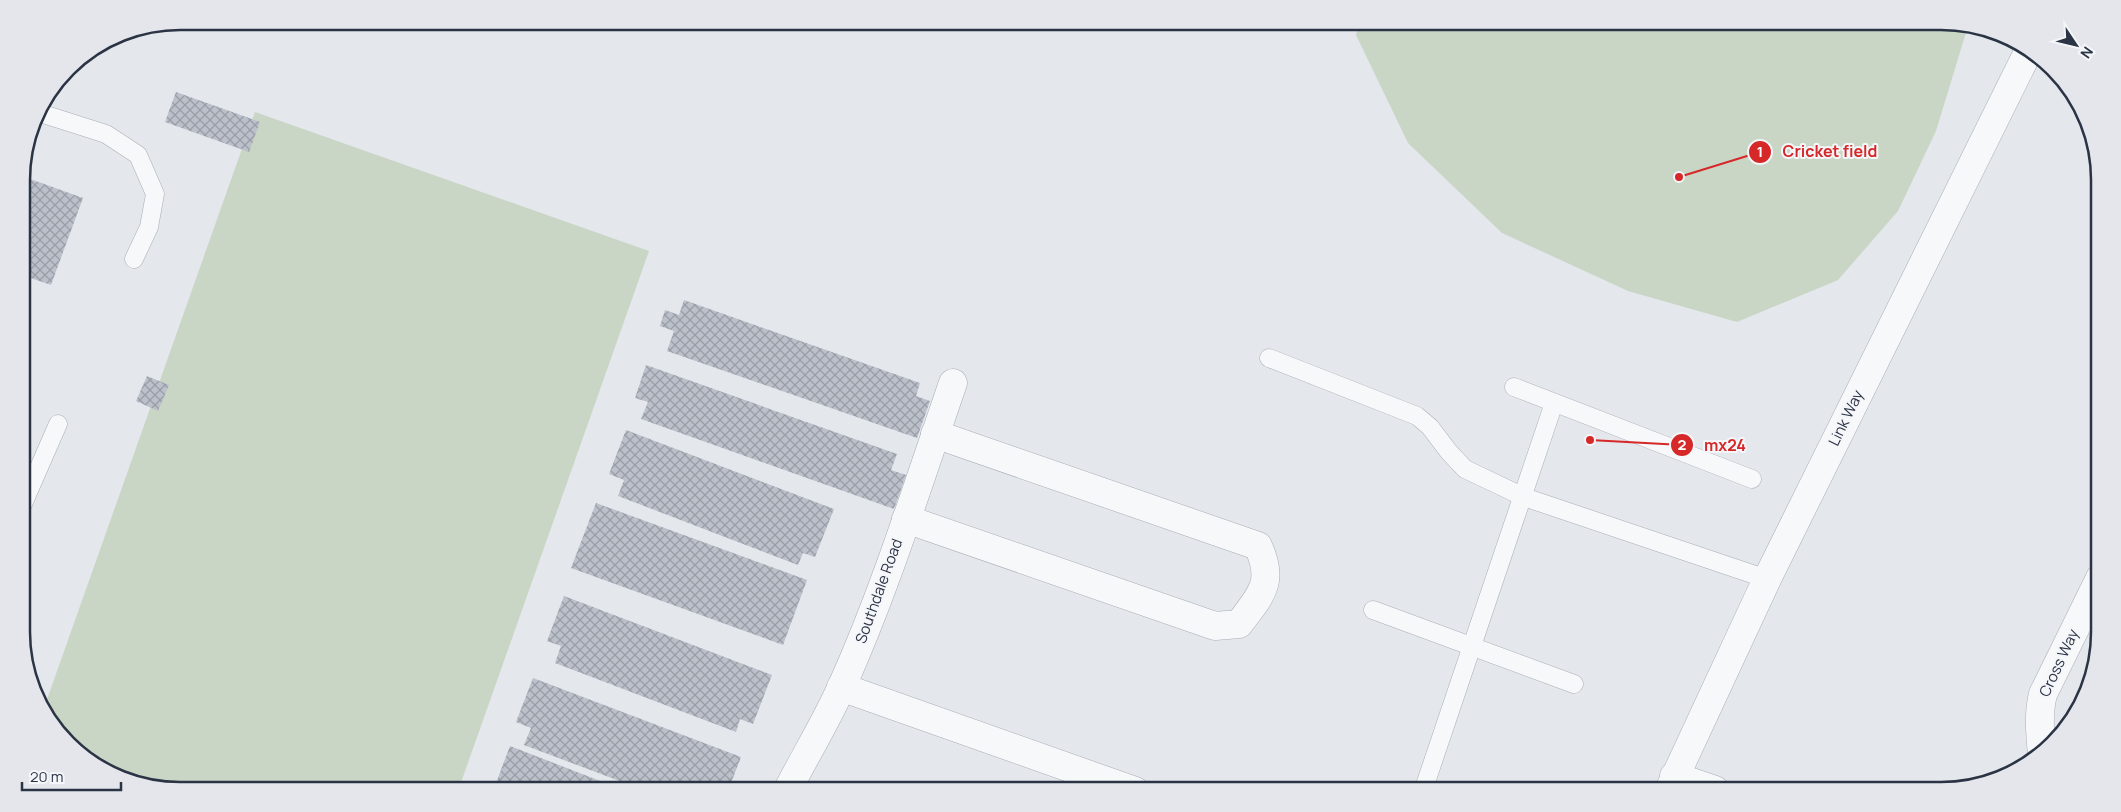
<svg xmlns="http://www.w3.org/2000/svg" width="2121" height="812" viewBox="0 0 2121 812" font-family="Manrope,sans-serif">
<defs>
<pattern id="building-cross-hatch" width="8" height="8" patternUnits="userSpaceOnUse" patternTransform="scale(1.25)"><rect width="8" height="8" fill="#bbc0ca"/><path d="M0 0l8 8M0 8l8-8" fill="none" stroke="#989da6"/></pattern>
</defs>
<rect width="100%" height="100%" fill="#e4e7ec"/>
<!-- green -->
<g fill="#c9d6c5">
<polygon points="1359,21 1941,21 1968,26 1936,131 1898,211 1838,280 1737,322 1628,291 1502,233 1408,143 1356,35"/>
<polygon points="255,112 649,251 458,791 180,791 129,782 61,736 45,705"/>
</g>
<!-- building -->
<g fill="url(#building-cross-hatch)">
<polygon points="176,92 260,122 249,152 165,122"/>
<polygon points="22,176 83,198 51,285 22,275"/>
<polygon points="22,298 29,301 23,320 22,320"/>
<polygon points="684,300 920,383 916,396 930,401 917,438 667,351 674,331 660,326 665,310 679,315"/>
<polygon points="646,365 897,454 891,470 906,475 894,509 641,419 648,402 635,398"/>
<polygon points="147,376 169,385 158,411 136,401"/>
<polygon points="626,430 834,509 815,557 803,553 798,565 618,496 624,480 609,474"/>
<polygon points="596,503 807,580 783,645 571,568"/>
<polygon points="564,596 772,675 753,724 740,719 736,732 555,663 561,646 547,641"/>
<polygon points="533,678 741,757 728,791 646,791 524,745 531,728 516,722"/>
<polygon points="510,746 626,791 493,791"/>
</g>
<g fill="none" stroke-linecap="round" stroke-linejoin="round">
<defs>
<g id="lane">
<polyline points="37,112 106,134 138,155 155,194 149,227 134,259"/>
<polyline points="1269,358 1417,416 1430,427 1449,452 1465,469 1524,497 1767,579"/>
<polyline points="1514,387 1752,479"/>
<polyline points="23,504 58,424"/>
<polyline points="1373,610 1574,684"/>
<polyline points="1423,791 1554,403"/>
</g>
<g id="street">
<path d="M 906,519 L 1215,626 L 1239,624 C 1261,595 1275,582 1258,546 L 935,434"/>
<polyline points="841,687 1135,791"/>
<path d="M 2042,754 C 2040,733 2038,714 2043,694 L 2100,578"/>
<polyline points="1674,776 1715,790"/>
<polyline points="1669,790 1767,579 2030,48"/>
<path d="M 787,791 C 805,756 826,722 842,686 C 886,588 918,484 953,383"/>
</g>
</defs>
<!-- lane casing -->
<use href="#lane" stroke="#a9aeb7" stroke-width="19"/>
<!-- street casing -->
<use href="#street" stroke="#a9aeb7" stroke-width="29"/>
<!-- lane -->
<use href="#lane" stroke="#f7f8fa" stroke-width="18"/>
<!-- street -->
<use href="#street" stroke="#f7f8fa" stroke-width="28"/>
</g>
<g text-anchor="middle" stroke-width="4" stroke-linejoin="round" paint-order="stroke">
<!-- street labels -->
<g font-size="15" fill="#2b3445" stroke="#f4f6f9">
<text transform="translate(1846 418) rotate(-64)" y="5">Link Way</text>
<text transform="translate(879 591) rotate(-70)" y="5">Southdale Road</text>
<text transform="translate(2059 663) rotate(-65)" y="5">Cross Way</text>
</g>
</g>
<!-- crop -->
<path d="M0 0H2121V812H0ZM180 30H1941A150 150 0 0 1 2091 180V632A150 150 0 0 1 1941 782H180A150 150 0 0 1 30 632V180A150 150 0 0 1 180 30Z" fill="#e4e6eb" fill-rule="evenodd"/>
<path fill="none" stroke="#2b3445" stroke-width="2.5" d="M180 30H1941A150 150 0 0 1 2091 180V632A150 150 0 0 1 1941 782H180A150 150 0 0 1 30 632V180A150 150 0 0 1 180 30Z"/>
<!-- callouts -->
<path fill="none" stroke="#d62828" stroke-width="2" d="M1679 177L1760 152M1590 440L1682 445"/>
<g fill="#d62828" stroke="#f4f6f9" stroke-width="2">
<circle cx="1679" cy="177" r="5"/>
<circle cx="1590" cy="440" r="5"/>
<circle cx="1760" cy="152" r="12"/>
<circle cx="1682" cy="445" r="12"/>
</g>
<g font-size="15" text-anchor="middle" font-weight="bold" fill="#fff">
<text x="1760" y="157">1</text>
<text x="1682" y="450">2</text>
</g>
<g font-size="16" text-anchor="middle" font-weight="bold" fill="#d62828" stroke="#f4f6f9" stroke-width="4" stroke-linejoin="round" paint-order="stroke">
<text x="1830" y="157">Cricket field</text>
<text x="1725" y="451">mx24</text>
</g>
<!-- north arrow -->
<g transform="translate(2076 45) rotate(125)" stroke="#f4f6f9" stroke-width="4" paint-order="stroke">
<path d="M0-4L9 19L0 12L-9 19Z" fill="#2b3445"/>
<text y="-8" font-size="14" font-weight="bold" text-anchor="middle" fill="#2b3445">N</text>
</g>
<!-- scale -->
<path d="M22 782v8h99v-8" fill="none" stroke="#2b3445" stroke-width="2.5"/>
<text x="30" y="782" font-size="15" fill="#2b3445" stroke="#f4f6f9" stroke-width="4" paint-order="stroke">20 m</text>
</svg>
